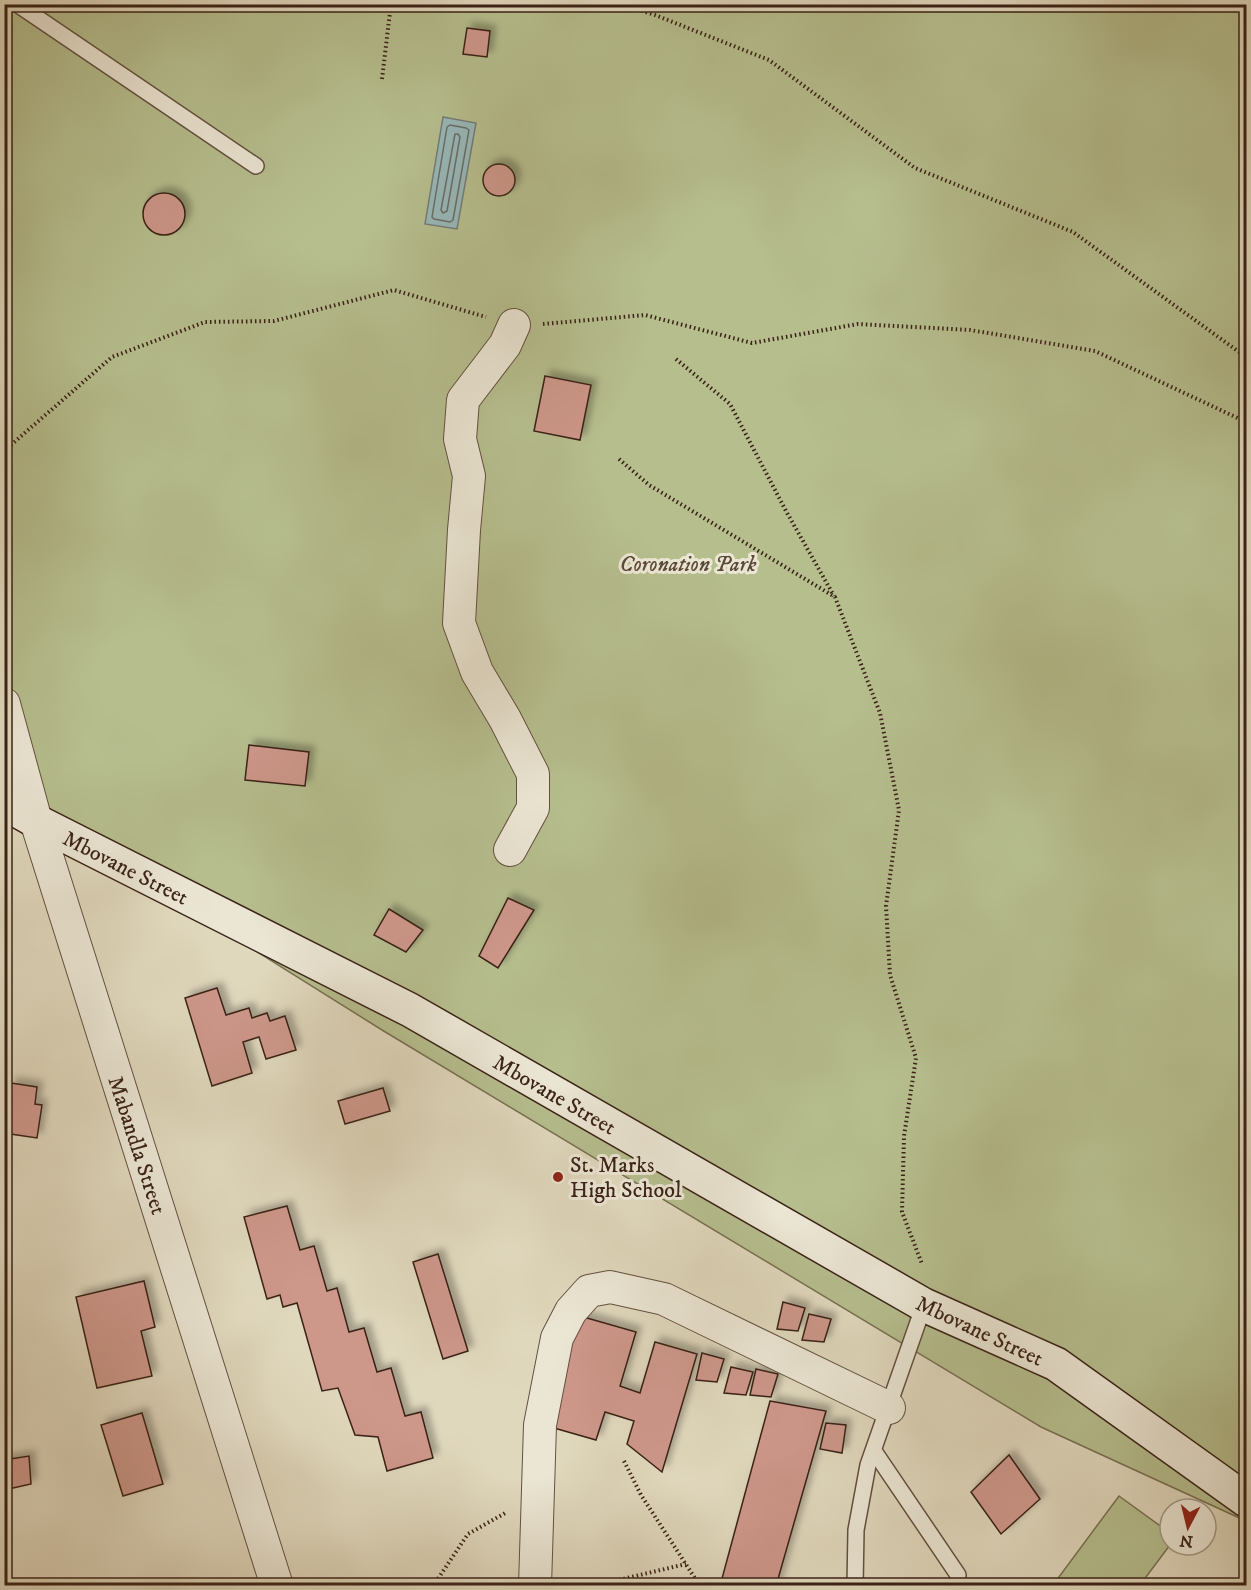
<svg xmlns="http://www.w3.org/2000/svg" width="1251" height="1590" viewBox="0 0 1251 1590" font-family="'IM FELL DW Pica',serif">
<defs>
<filter id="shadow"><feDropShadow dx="5.5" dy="-5.5" stdDeviation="3" flood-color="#0004"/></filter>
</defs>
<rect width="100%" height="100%" fill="#e0d8bd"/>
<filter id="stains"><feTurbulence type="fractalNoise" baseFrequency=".00333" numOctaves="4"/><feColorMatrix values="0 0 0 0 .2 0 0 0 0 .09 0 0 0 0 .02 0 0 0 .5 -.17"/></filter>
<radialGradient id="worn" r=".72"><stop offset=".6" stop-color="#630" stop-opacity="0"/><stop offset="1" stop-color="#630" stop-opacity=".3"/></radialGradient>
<!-- green -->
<g fill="#b6be8e" stroke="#787052" stroke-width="1.5">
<polygon points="4,5 1246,5 1246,1521 1041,1427 382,1030 34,812 4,702"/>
<polygon points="1119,1496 1170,1533 1170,1545 1140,1585 1053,1585"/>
</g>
<!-- water -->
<polygon fill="#97b8b9" stroke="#727c78" stroke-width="1.5" points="443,117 476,123 457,229 425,224"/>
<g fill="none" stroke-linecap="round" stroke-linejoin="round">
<!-- shore -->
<g stroke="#686d68" stroke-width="1.5">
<polygon points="450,125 466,128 469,130 453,220 450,222 434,219 432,217 447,127"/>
<polygon points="455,134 458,134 460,137 447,211 443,213 441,210"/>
</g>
</g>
<!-- building -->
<g fill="#cd978a" stroke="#3a2217" stroke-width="1.5" filter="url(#shadow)">
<polygon points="467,28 490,31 487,57 463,54"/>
<circle cx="499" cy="180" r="16"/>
<circle cx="164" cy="214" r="21"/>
<polygon points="545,376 591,385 580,440 534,431"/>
<polygon points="249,745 309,752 305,786 245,780"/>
<polygon points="508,898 534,910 498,968 479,956"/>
<polygon points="389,909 423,930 406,952 374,935"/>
<polygon points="217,988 226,1015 249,1008 252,1018 267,1013 270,1021 285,1016 296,1050 266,1059 259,1037 243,1042 252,1073 212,1086 185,998"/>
<polygon points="11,1083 37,1087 35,1104 42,1105 37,1138 4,1133"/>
<polygon points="383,1088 390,1111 345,1124 338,1101"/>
<polygon points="287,1206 300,1250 314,1246 327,1291 337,1288 349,1332 364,1328 377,1372 391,1368 405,1416 421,1412 433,1458 387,1471 378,1437 355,1435 338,1388 322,1391 297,1303 283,1307 280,1295 267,1299 244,1217"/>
<polygon points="438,1254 468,1351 443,1359 413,1262"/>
<polygon points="144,1281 155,1327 141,1331 152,1376 97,1388 76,1297"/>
<polygon points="783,1302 805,1308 798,1331 777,1329"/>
<polygon points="809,1314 831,1319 824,1342 802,1340"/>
<polygon points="580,1316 636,1332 620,1386 640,1393 655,1342 697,1354 662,1472 627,1444 634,1421 605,1412 596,1440 547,1426"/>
<polygon points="702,1353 724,1359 717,1382 696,1380"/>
<polygon points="731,1367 753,1372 746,1395 724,1393"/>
<polygon points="756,1369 778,1374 771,1397 750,1395"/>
<polygon points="770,1401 826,1411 776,1586 720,1586"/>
<polygon points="142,1413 163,1484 123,1496 101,1425"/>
<polygon points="826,1423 846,1425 842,1453 820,1449"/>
<polygon points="1009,1455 1040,1499 1001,1534 971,1492"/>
<polygon points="29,1456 31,1484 4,1490 4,1460"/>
</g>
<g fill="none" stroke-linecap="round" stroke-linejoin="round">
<defs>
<g id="lane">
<polyline points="17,4 256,166"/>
<polyline points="874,1451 958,1575"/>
<polyline points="855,1586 856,1530 868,1465 924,1305"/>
</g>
<g id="street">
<polyline points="4,704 36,821 277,1586"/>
<polyline points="510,850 533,808 533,774 505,719 477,672 459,623 464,530 469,476 460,439 463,400 505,345 514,325"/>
<polyline points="535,1586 540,1425 557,1338 571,1311 589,1291 610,1287 664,1299 889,1408"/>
</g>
<polyline id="secondary" points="4,803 36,821 410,1010 924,1305 1056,1364 1246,1500"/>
</defs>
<!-- lane casing -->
<use href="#lane" stroke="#645040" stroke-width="18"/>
<!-- street casing -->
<use href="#street" stroke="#645040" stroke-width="34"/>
<!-- secondary casing -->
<use href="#secondary" stroke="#3a2217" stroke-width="36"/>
<!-- path -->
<g stroke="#3a2217" stroke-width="4" stroke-dasharray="1.5 3" stroke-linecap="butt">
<polyline points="620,4 655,15 769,60 915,168 1073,232 1246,357"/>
<polyline points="382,79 391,4"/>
<polyline points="543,324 645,315 752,343 858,324 970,330 1095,351 1246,422"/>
<polyline points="676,359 730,404 786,511 834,596"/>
<polyline points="4,451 112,357 205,322 274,321 394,290 486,317"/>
<polyline points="619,459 649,485 835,597 880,713 899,810 886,906 890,975 916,1058 904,1136 902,1212 922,1264"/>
<polyline points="624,1461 641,1495 700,1586"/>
<polyline points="606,1583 686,1564"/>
<polyline points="433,1586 468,1534 507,1512"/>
</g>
<!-- lane -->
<use href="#lane" stroke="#ebe6d4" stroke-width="15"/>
<!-- street -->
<use href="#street" stroke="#ebe6d4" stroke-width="32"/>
<!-- secondary -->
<use href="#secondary" stroke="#ebe6d4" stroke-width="33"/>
</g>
<!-- markers -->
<circle fill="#8f2418" stroke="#ebe6d4" stroke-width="2" cx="558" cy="1177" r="6"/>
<g text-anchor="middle" stroke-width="6" stroke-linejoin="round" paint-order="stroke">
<!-- park labels -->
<g font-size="22" font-style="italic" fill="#594935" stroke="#ebe6d4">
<text x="688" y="571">Coronation Park</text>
</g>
<!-- street labels -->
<g font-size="22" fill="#3a2217" stroke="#ebe6d4">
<text transform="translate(126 867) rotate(27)" y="8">Mbovane Street</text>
<text transform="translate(555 1094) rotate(30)" y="8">Mbovane Street</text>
<text transform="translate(138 1145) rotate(72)" y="8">Mabandla Street</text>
<text transform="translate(980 1330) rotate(25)" y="8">Mbovane Street</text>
</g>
<!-- poi labels -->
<g font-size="22" fill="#3a2217" stroke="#ebe6d4" text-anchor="start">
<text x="570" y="1172">St. Marks<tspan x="570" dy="25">High School</tspan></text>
</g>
</g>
<!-- margin -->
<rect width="1251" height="1590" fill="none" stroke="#e0d8bd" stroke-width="24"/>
<rect x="6" y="6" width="1239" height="1578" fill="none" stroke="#3a2217" stroke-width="3"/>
<rect x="12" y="12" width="1227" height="1566" fill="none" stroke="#3a2217" stroke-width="1.5"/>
<!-- north arrow -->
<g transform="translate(1188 1527) rotate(187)"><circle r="28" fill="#ebe6d4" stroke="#a49888" stroke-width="1.5"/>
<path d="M0-4.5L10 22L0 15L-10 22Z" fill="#8f2418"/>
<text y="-9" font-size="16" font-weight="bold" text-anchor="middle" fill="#3a2217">N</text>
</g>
<rect width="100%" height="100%" filter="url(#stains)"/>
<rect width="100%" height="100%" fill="url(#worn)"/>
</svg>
